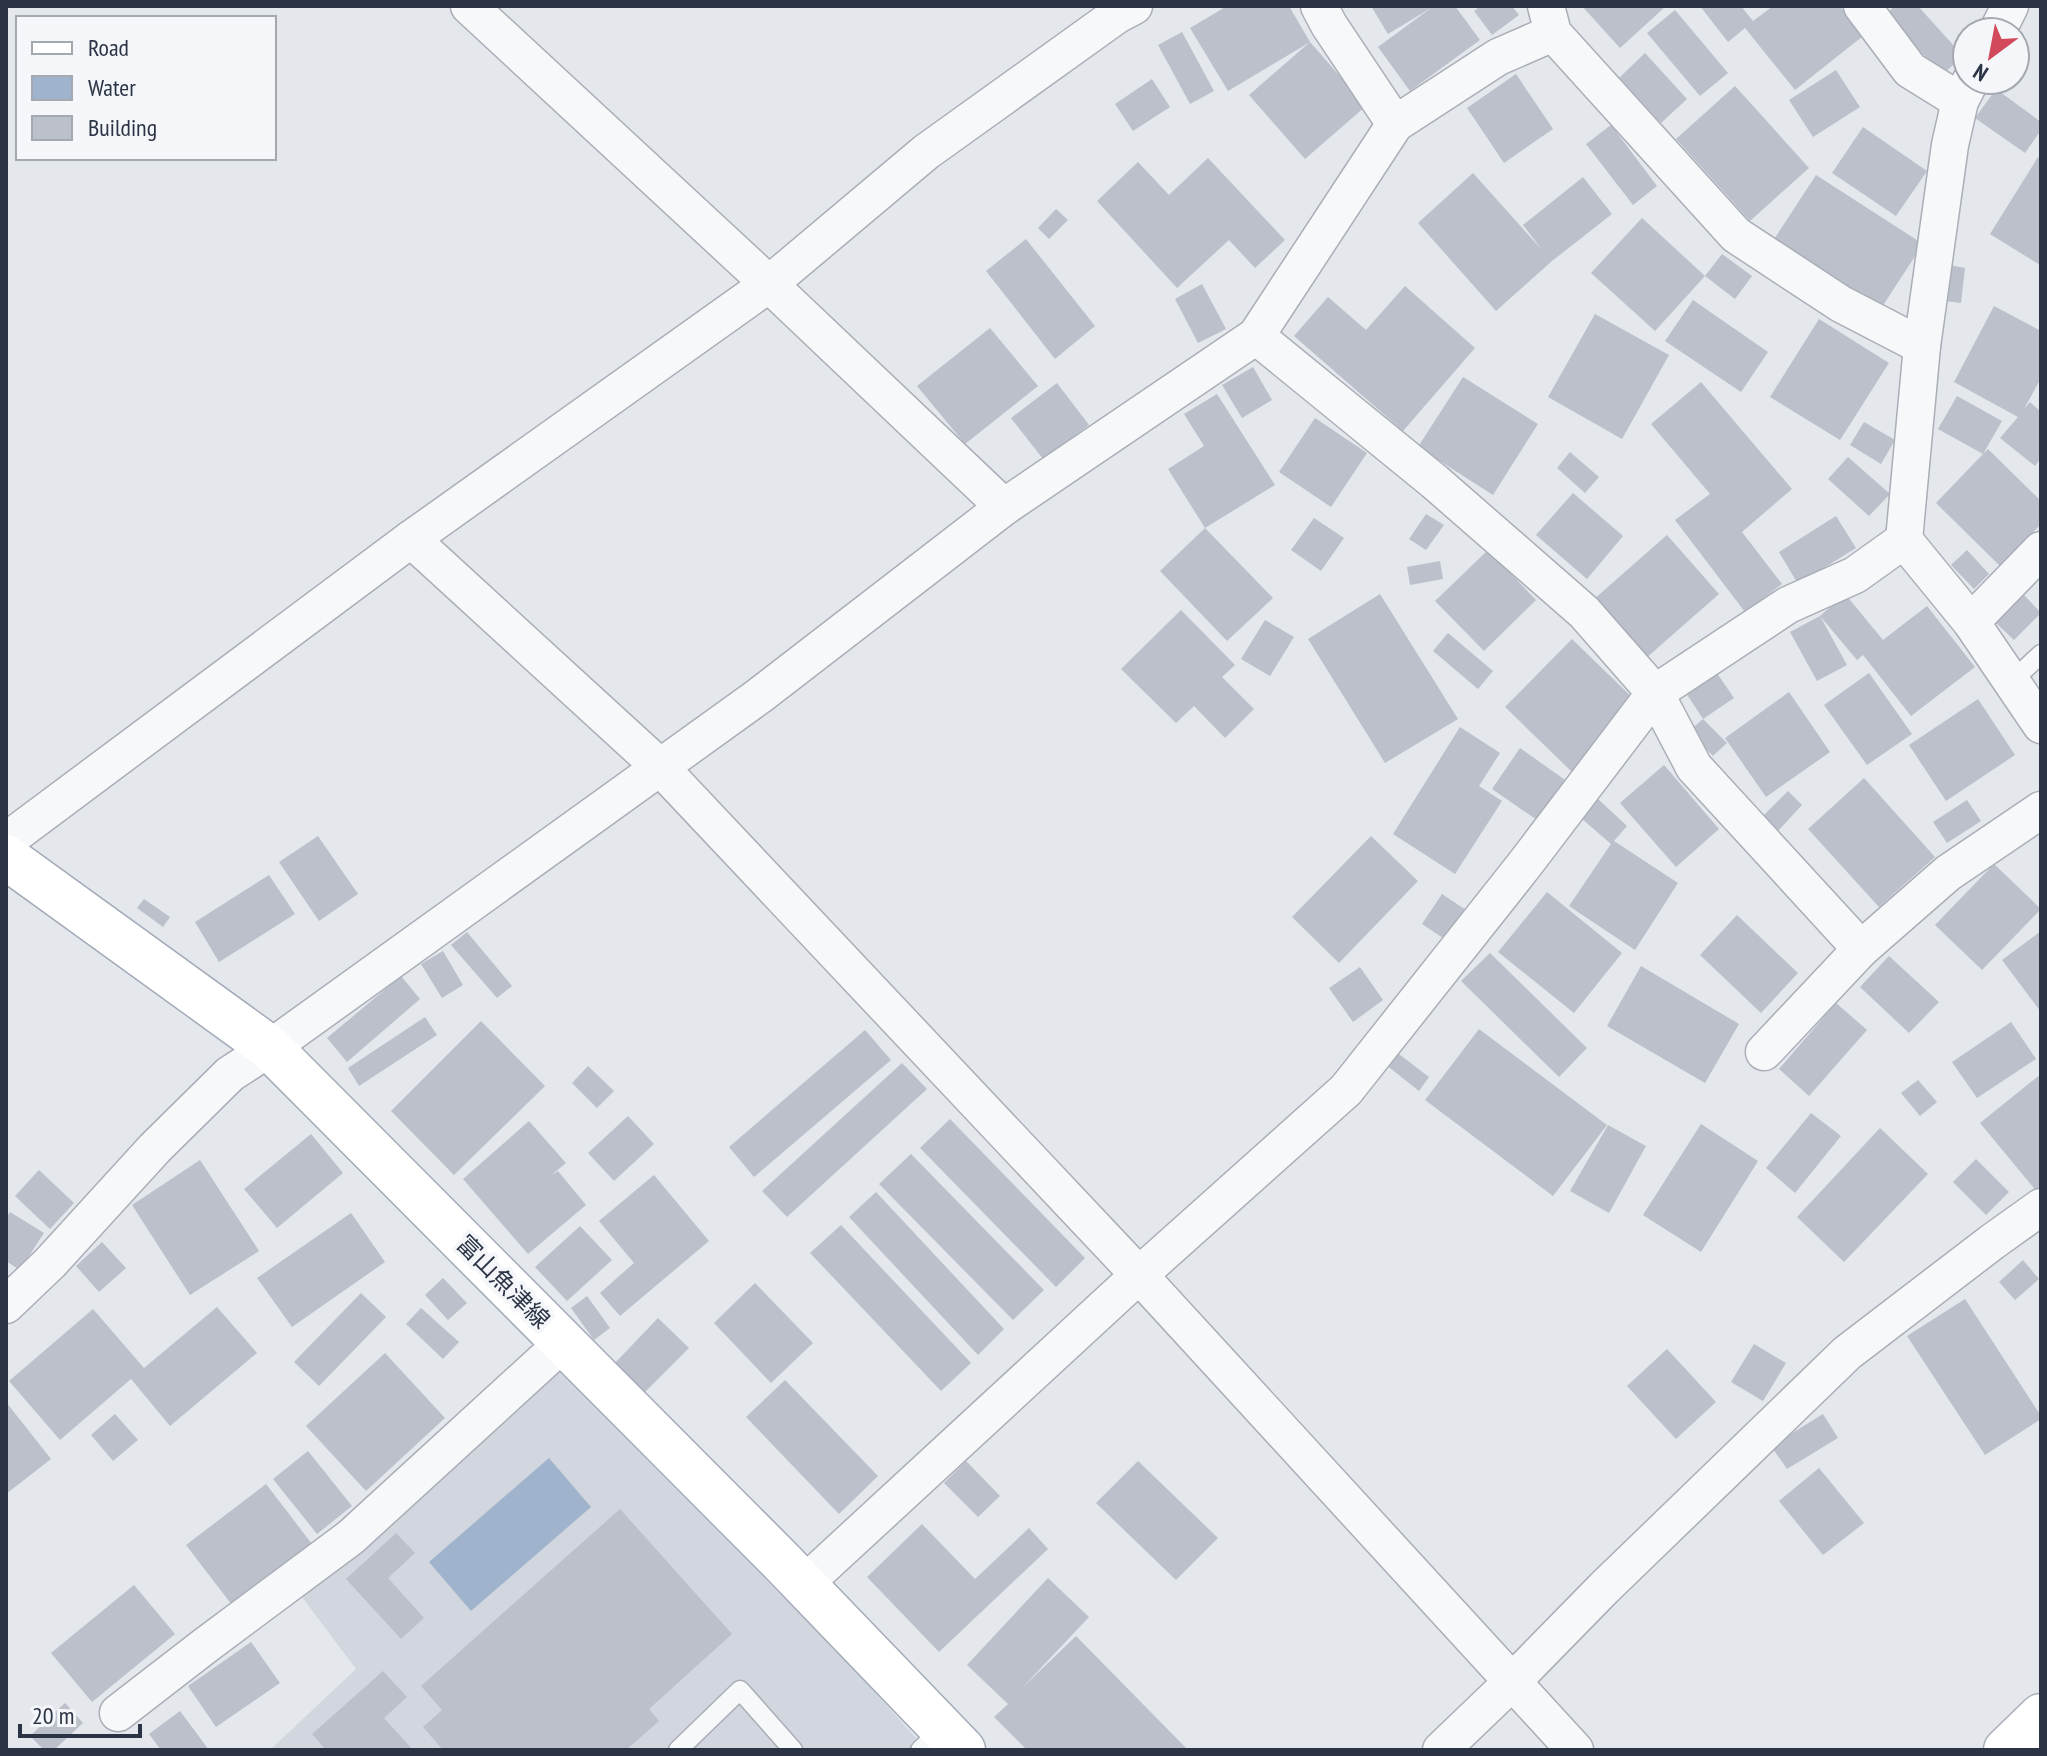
<svg xmlns="http://www.w3.org/2000/svg" width="2047" height="1756" viewBox="0 0 2047 1756" font-family="'PT Sans Narrow','Noto Sans JP',sans-serif">
<rect width="100%" height="100%" fill="#e4e7ec"/>
<!-- built -->
<polygon fill="#d2d6de" points="558,1371 842,1656 927,1750 270,1750 356,1669 302,1597"/>
<!-- water -->
<polygon fill="#9fb4cc" points="549,1458 591,1507 471,1611 429,1562"/>
<!-- building -->
<g fill="#bbc0ca">
<polygon points="1227,6 1289,6 1310,42 1228,91 1190,28"/>
<polygon points="1371,6 1455,6 1480,40 1410,91 1378,47 1431,8 1388,34"/>
<polygon points="1481,6 1512,6 1519,15 1492,35 1474,11"/>
<polygon points="1582,6 1666,6 1620,48"/>
<polygon points="1700,6 1741,6 1753,21 1773,6 1840,6 1863,36 1795,90 1745,28 1728,42"/>
<polygon points="1895,6 1918,6 1963,56 1942,75 1886,14"/>
<polygon points="1675,10 1728,73 1700,96 1647,33"/>
<polygon points="1182,32 1214,91 1190,104 1158,45"/>
<polygon points="1310,42 1366,106 1305,159 1249,95"/>
<polygon points="1645,53 1687,99 1661,123 1619,78"/>
<polygon points="1836,70 1860,107 1813,137 1789,100"/>
<polygon points="1516,74 1553,129 1504,163 1467,108"/>
<polygon points="1152,79 1170,107 1133,131 1115,104"/>
<polygon points="1735,86 1809,168 1750,221 1676,139"/>
<polygon points="1996,89 2041,122 2041,130 2025,153 1975,118"/>
<polygon points="1611,125 1657,186 1633,205 1586,144"/>
<polygon points="1863,127 1927,171 1896,216 1832,173"/>
<polygon points="2038,157 2041,159 2040,265 1990,234"/>
<polygon points="1208,158 1285,240 1255,268 1229,240 1177,288 1097,201 1138,162 1169,195"/>
<polygon points="1473,173 1542,250 1523,225 1583,177 1612,214 1552,261 1496,311 1418,223"/>
<polygon points="1816,175 1923,244 1880,310 1773,241"/>
<polygon points="1056,209 1068,220 1049,239 1038,228"/>
<polygon points="1642,218 1705,276 1655,331 1591,273"/>
<polygon points="1026,239 1095,326 1055,359 986,271"/>
<polygon points="1722,254 1752,276 1735,299 1705,276"/>
<polygon points="1949,265 1965,268 1961,303 1945,301"/>
<polygon points="1202,284 1226,329 1198,343 1175,299"/>
<polygon points="1405,286 1475,348 1403,431 1294,336 1328,297 1366,330"/>
<polygon points="1693,300 1768,352 1741,392 1665,341"/>
<polygon points="1994,306 2041,331 2041,378 2024,409 2030,402 2041,412 2041,458 2035,466 2000,438 2018,417 1954,382"/>
<polygon points="1595,314 1669,355 1622,439 1548,397"/>
<polygon points="1819,319 1889,363 1840,440 1770,397"/>
<polygon points="990,328 1038,386 965,444 917,386"/>
<polygon points="1253,367 1272,400 1242,418 1222,385"/>
<polygon points="1463,377 1538,424 1493,495 1418,447"/>
<polygon points="1701,382 1792,489 1742,532 1782,584 1745,612 1675,520 1710,494 1651,424"/>
<polygon points="1057,383 1089,425 1043,459 1011,418"/>
<polygon points="1217,394 1275,485 1205,528 1168,469 1204,446 1184,414"/>
<polygon points="1957,396 2002,421 1983,454 1988,449 2041,501 2041,524 2000,566 1936,503 1983,454 1938,429"/>
<polygon points="1315,418 1367,453 1331,507 1279,472"/>
<polygon points="1864,422 1895,440 1881,464 1850,445"/>
<polygon points="1570,452 1599,477 1585,493 1557,468"/>
<polygon points="1848,457 1890,494 1869,516 1828,479"/>
<polygon points="1573,493 1623,536 1587,579 1536,535"/>
<polygon points="1426,514 1444,525 1426,550 1409,539"/>
<polygon points="1836,516 1856,548 1798,584 1779,552"/>
<polygon points="1314,518 1344,538 1321,571 1291,550"/>
<polygon points="1205,528 1273,598 1227,641 1160,571"/>
<polygon points="1667,535 1719,594 1645,659 1593,600"/>
<polygon points="1488,550 1536,600 1484,651 1435,601"/>
<polygon points="1967,550 1989,574 1974,589 1951,565"/>
<polygon points="1440,561 1443,579 1410,585 1407,567"/>
<polygon points="1380,594 1458,719 1385,763 1308,639"/>
<polygon points="1845,594 1883,640 1927,606 1975,667 1911,716 1863,655 1857,660 1820,616"/>
<polygon points="2024,595 2041,613 2014,640 1996,623"/>
<polygon points="1181,610 1235,665 1222,677 1254,709 1225,738 1194,706 1176,723 1121,669"/>
<polygon points="1820,616 1847,665 1817,681 1790,632"/>
<polygon points="1265,620 1294,637 1270,676 1241,659"/>
<polygon points="1448,633 1493,671 1478,689 1433,651"/>
<polygon points="1572,639 1639,704 1572,772 1505,707"/>
<polygon points="1712,666 1734,698 1703,719 1682,687"/>
<polygon points="1869,673 1912,734 1867,765 1824,705"/>
<polygon points="1789,692 1830,752 1766,797 1725,738"/>
<polygon points="1978,699 2015,755 1946,801 1909,745"/>
<polygon points="1703,719 1727,743 1713,756 1689,731"/>
<polygon points="1460,727 1500,753 1479,786 1502,801 1455,874 1393,834"/>
<polygon points="1520,748 1568,782 1540,822 1492,789"/>
<polygon points="1664,765 1719,829 1676,867 1620,803"/>
<polygon points="1864,778 1935,857 1879,907 1808,829"/>
<polygon points="1788,791 1802,805 1777,832 1762,817"/>
<polygon points="1598,799 1627,826 1614,841 1678,883 1635,950 1569,906 1611,844 1581,818"/>
<polygon points="1967,800 1981,821 1947,843 1933,822"/>
<polygon points="318,836 358,894 319,921 279,862"/>
<polygon points="1371,836 1418,881 1339,963 1292,917"/>
<polygon points="1994,864 2041,909 1982,970 1935,925"/>
<polygon points="269,875 295,914 219,962 195,922"/>
<polygon points="1547,892 1622,953 1574,1013 1498,952"/>
<polygon points="1442,894 1469,912 1449,942 1422,924"/>
<polygon points="144,899 170,917 163,927 137,908"/>
<polygon points="1737,915 1798,973 1761,1013 1700,955"/>
<polygon points="2041,931 2041,1012 2002,960"/>
<polygon points="467,932 512,986 497,998 451,945"/>
<polygon points="443,951 463,985 442,998 421,964"/>
<polygon points="1490,953 1587,1048 1559,1077 1461,981"/>
<polygon points="1889,956 1939,1002 1909,1033 1860,987"/>
<polygon points="1641,966 1739,1024 1705,1083 1607,1026"/>
<polygon points="1360,967 1383,1000 1353,1022 1329,988"/>
<polygon points="401,976 420,999 347,1062 327,1038"/>
<polygon points="1836,1003 1867,1030 1809,1096 1779,1069"/>
<polygon points="425,1017 437,1035 359,1086 348,1068"/>
<polygon points="481,1021 545,1086 454,1175 391,1111"/>
<polygon points="2011,1022 2036,1059 1977,1098 1952,1062"/>
<polygon points="1479,1029 1607,1125 1553,1196 1425,1100"/>
<polygon points="865,1030 891,1060 754,1177 729,1147"/>
<polygon points="1395,1051 1429,1077 1419,1091 1385,1064"/>
<polygon points="902,1063 927,1089 787,1217 762,1191"/>
<polygon points="588,1066 614,1091 597,1108 572,1083"/>
<polygon points="2041,1074 2041,1189 2037,1192 1980,1123"/>
<polygon points="1918,1080 1937,1102 1920,1116 1901,1093"/>
<polygon points="1811,1113 1841,1136 1795,1193 1766,1168"/>
<polygon points="628,1116 654,1144 614,1181 588,1153"/>
<polygon points="950,1119 1085,1258 1056,1287 920,1148"/>
<polygon points="529,1121 566,1163 550,1176 558,1171 586,1205 528,1254 463,1179"/>
<polygon points="1701,1124 1758,1161 1701,1252 1643,1215"/>
<polygon points="1608,1125 1646,1146 1609,1213 1570,1191"/>
<polygon points="1880,1128 1928,1174 1844,1262 1797,1217"/>
<polygon points="311,1134 343,1173 277,1228 244,1189"/>
<polygon points="911,1154 1044,1290 1013,1320 879,1184"/>
<polygon points="1976,1159 2009,1192 1986,1215 1953,1182"/>
<polygon points="200,1160 259,1251 190,1295 132,1205"/>
<polygon points="39,1170 74,1203 50,1229 15,1196"/>
<polygon points="654,1175 709,1241 620,1316 600,1293 634,1263 599,1221"/>
<polygon points="876,1192 1004,1329 978,1355 849,1217"/>
<polygon points="10,1212 44,1233 20,1270 6,1261 6,1218"/>
<polygon points="351,1213 385,1262 292,1327 257,1278"/>
<polygon points="841,1225 971,1363 941,1391 810,1253"/>
<polygon points="580,1226 612,1260 567,1301 535,1267"/>
<polygon points="102,1242 126,1268 99,1292 76,1266"/>
<polygon points="2023,1260 2039,1279 2015,1300 1999,1282"/>
<polygon points="443,1278 467,1303 448,1320 425,1295"/>
<polygon points="755,1283 813,1343 771,1383 714,1323"/>
<polygon points="361,1293 386,1317 319,1386 294,1362"/>
<polygon points="587,1296 610,1328 594,1340 571,1308"/>
<polygon points="1965,1299 2041,1416 2041,1419 1985,1455 1907,1336"/>
<polygon points="217,1307 257,1353 170,1426 131,1379 60,1440 9,1381 93,1309 144,1368"/>
<polygon points="421,1308 459,1342 443,1359 406,1324"/>
<polygon points="658,1318 689,1348 644,1393 614,1364"/>
<polygon points="1754,1344 1786,1363 1763,1401 1731,1382"/>
<polygon points="1667,1349 1716,1402 1676,1439 1627,1386"/>
<polygon points="385,1353 445,1418 366,1491 306,1426"/>
<polygon points="785,1380 878,1476 839,1514 746,1417"/>
<polygon points="6,1402 51,1459 6,1494"/>
<polygon points="115,1414 138,1440 113,1461 91,1435"/>
<polygon points="1823,1414 1838,1438 1787,1469 1771,1446"/>
<polygon points="308,1451 352,1506 317,1534 273,1479"/>
<polygon points="966,1461 1000,1496 978,1517 944,1483"/>
<polygon points="1138,1461 1218,1538 1176,1580 1096,1503"/>
<polygon points="1819,1468 1864,1523 1823,1555 1779,1501"/>
<polygon points="266,1484 312,1544 232,1605 186,1545"/>
<polygon points="620,1509 732,1634 649,1709 659,1721 626,1750 443,1750 423,1727 442,1710 421,1686"/>
<polygon points="922,1524 975,1579 1029,1528 1048,1549 939,1652 867,1577"/>
<polygon points="396,1533 415,1553 388,1578 424,1618 401,1639 346,1579"/>
<polygon points="1048,1578 1089,1617 1022,1688 1076,1636 1188,1750 1027,1750 994,1717 1008,1704 967,1665"/>
<polygon points="134,1585 175,1634 92,1702 51,1653"/>
<polygon points="251,1642 280,1683 216,1727 188,1686"/>
<polygon points="383,1671 407,1697 384,1718 413,1750 326,1750 312,1734"/>
<polygon points="65,1703 83,1723 54,1750 44,1750 30,1736"/>
<polygon points="180,1711 209,1750 161,1750 149,1734"/>
</g>
<g fill="none" stroke-linecap="round" stroke-linejoin="round">
<defs>
<g id="service">
<polyline points="2011,682 2041,654"/>
<polyline points="678,1750 740,1690 793,1750"/>
<polyline points="920,1750 942,1729"/>
</g>
<g id="minor">
<polyline points="469,6 769,284 1004,507"/>
<polyline points="1134,6 1117,15 926,152 769,284 411,539 660,767 1139,1275 1575,1750"/>
<polyline points="1319,6 1329,25 1395,124"/>
<polyline points="1546,6 1553,33 1736,235 1841,304 1922,346"/>
<polyline points="1862,6 1910,70 1960,101"/>
<polyline points="1997,32 2010,6"/>
<polyline points="1971,80 1960,101 1950,145 1922,346 1904,540 1971,622 2041,725"/>
<polyline points="1256,336 1435,482 1584,612 1655,693 1694,767 1861,949 1764,1052"/>
<polyline points="1971,622 2041,550"/>
<polyline points="6,841 411,539"/>
<polyline points="1861,949 1948,873 2041,810"/>
<polyline points="6,1305 50,1263 155,1148 230,1074 270,1048 759,696 1004,507 1256,336 1395,124 1498,57 1553,33"/>
<polyline points="803,1585 1139,1275 1346,1090 1525,864 1655,693 1788,605 1855,575 1904,540"/>
<polyline points="118,1713 206,1645 351,1537 563,1343"/>
<polyline points="1441,1750 1512,1682 1604,1588 1847,1353 1992,1242 2041,1207"/>
</g>
<polyline id="secondary" points="2006,1750 2041,1716"/>
<polyline id="primary" points="6,857 270,1048 783,1563 963,1750"/>
</defs>
<!-- service casing -->
<use href="#service" stroke="#a9aeb7" stroke-width="21"/>
<!-- minor casing -->
<use href="#minor" stroke="#a9aeb7" stroke-width="39"/>
<!-- secondary casing -->
<use href="#secondary" stroke="#a9aeb7" stroke-width="47"/>
<!-- primary casing -->
<use href="#primary" stroke="#a3abb8" stroke-width="47"/>
<!-- service -->
<use href="#service" stroke="#f7f8fa" stroke-width="18"/>
<!-- minor -->
<use href="#minor" stroke="#f7f8fa" stroke-width="36"/>
<!-- secondary -->
<use href="#secondary" stroke="#fff" stroke-width="44"/>
<!-- primary -->
<use href="#primary" stroke="#fff" stroke-width="44"/>
</g>
<g text-anchor="middle" stroke-width="8" stroke-linejoin="round" paint-order="stroke">
<!-- street labels -->
<g font-size="24" fill="#2b3445" stroke="#f4f6f9">
<text transform="translate(503 1282) rotate(45)" y="8">富山魚津線</text>
</g>
</g>
<!-- border -->
<rect width="2047" height="1756" fill="none" stroke="#2b3445" stroke-width="16"/>
<!-- legend -->
<rect x="16" y="16" width="260" height="144" fill="#f4f6f9" stroke="#a4a8b1" stroke-width="2"/>
<rect x="32" y="42" width="40" height="12" fill="#ffffff" stroke="#a4a8b1" stroke-width="2"/>
<text x="88" y="56" font-size="24" fill="#2b3445">Road</text>
<rect x="32" y="76" width="40" height="24" fill="#9fb4cc" stroke="#a4a8b1" stroke-width="2"/>
<text x="88" y="96" font-size="24" fill="#2b3445">Water</text>
<rect x="32" y="116" width="40" height="24" fill="#bbc0ca" stroke="#a4a8b1" stroke-width="2"/>
<text x="88" y="136" font-size="24" fill="#2b3445">Building</text>
<!-- north arrow -->
<g transform="translate(1991 56) rotate(212)"><circle r="38" fill="#f4f6f9" stroke="#a4a8b1" stroke-width="2"/>
<path d="M0-6L14 30L0 20L-14 30Z" fill="#d1495b"/>
<text y="-12" font-size="22" font-weight="bold" text-anchor="middle" fill="#2b3445">N</text>
</g>
<!-- scale -->
<path d="M20 1724v12h120v-12" fill="none" stroke="#2b3445" stroke-width="4"/>
<text x="32" y="1724" font-size="24" fill="#2b3445" stroke="#f4f6f9" stroke-width="6" paint-order="stroke">20 m</text>
</svg>
